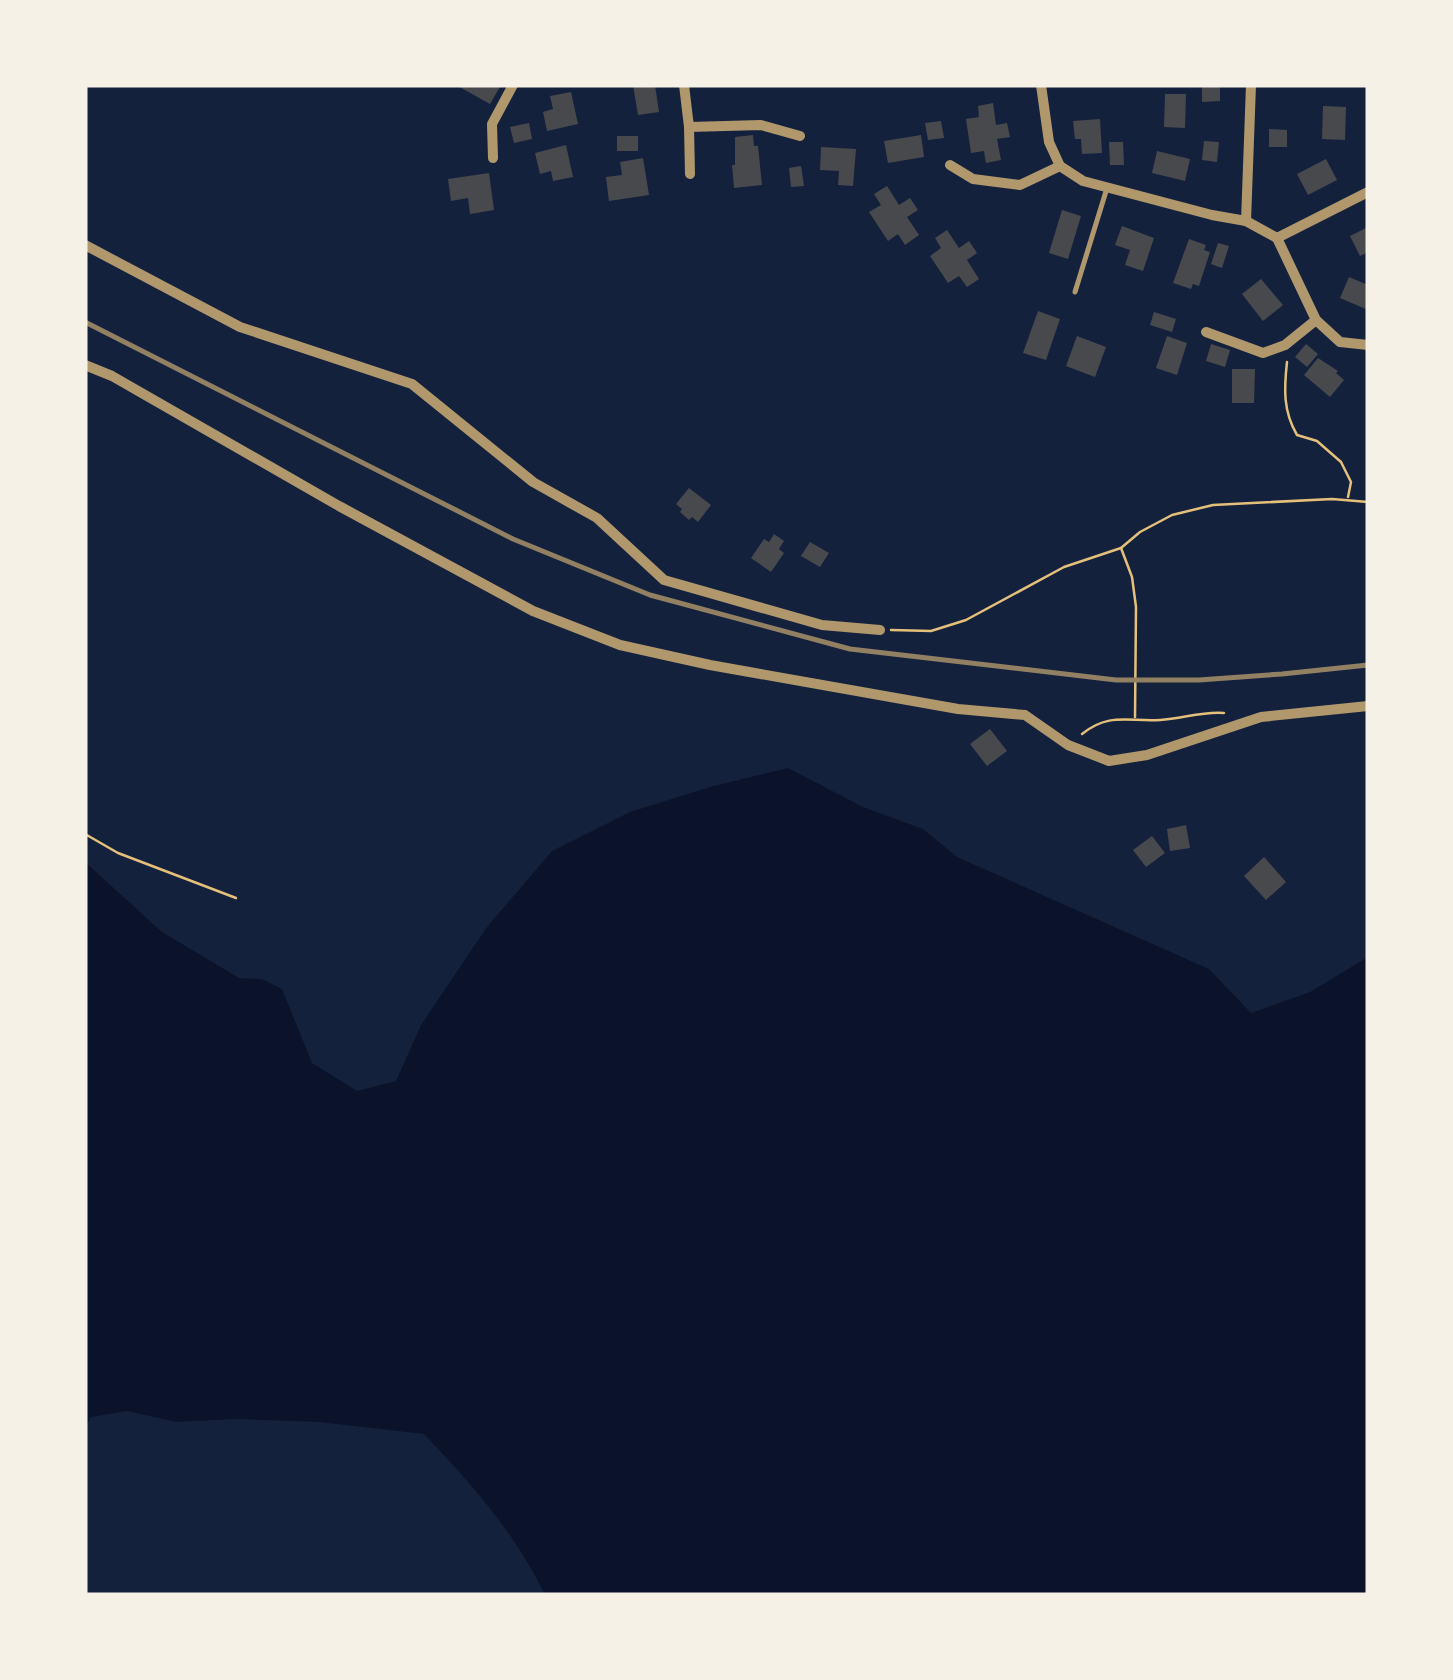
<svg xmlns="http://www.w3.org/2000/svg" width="1453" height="1680" viewBox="0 0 1453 1680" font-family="Raleway,sans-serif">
<rect width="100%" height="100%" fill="#14213d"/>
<!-- water -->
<path fill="#0b132b" d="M 788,768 L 863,807 L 923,829 L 957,857 L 1209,969 L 1251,1013 L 1310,992 L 1368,957 L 1368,1595 L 545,1595 C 516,1534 470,1482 424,1434 L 319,1422 L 235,1419 L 176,1422 L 127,1411 L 91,1417 L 85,1428 L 85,862 L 162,932 L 239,978 L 262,979 L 282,989 L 312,1063 L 357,1091 L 396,1081 L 421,1025 L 487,927 L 552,851 L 630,812 L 710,787 Z"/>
<!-- building -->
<g fill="#48494c">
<polygon points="456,85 501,85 490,104"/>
<polygon points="633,85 655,85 659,112 638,115"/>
<polygon points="1202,85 1220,85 1220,101 1202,102"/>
<polygon points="571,92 578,124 547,131 543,112 553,109 550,96"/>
<polygon points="1165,94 1186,94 1185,128 1164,127"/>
<polygon points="993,103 996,125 1007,123 1010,137 997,139 1001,160 986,163 984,151 971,153 966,119 979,117 978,106"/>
<polygon points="1323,106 1346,107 1345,140 1322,139"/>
<polygon points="1100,119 1102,153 1082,154 1081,139 1075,139 1073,121"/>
<polygon points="941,121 944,138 928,140 925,123"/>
<polygon points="529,123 532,139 514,143 510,127"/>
<polygon points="1269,129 1287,130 1287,147 1269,147"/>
<polygon points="753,135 754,146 758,146 762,185 734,188 732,165 735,165 735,137"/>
<polygon points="921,135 924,157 888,163 884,141"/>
<rect x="617" y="136" width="21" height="15"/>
<polygon points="1204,141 1219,142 1217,162 1202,160"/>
<polygon points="1109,142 1123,142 1124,165 1110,165"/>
<polygon points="566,145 573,177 553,181 551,171 540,174 535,153"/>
<polygon points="821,147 856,149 853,186 838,185 839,171 820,170"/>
<polygon points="1157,151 1190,159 1185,181 1152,173"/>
<polygon points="643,158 649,195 609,201 606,177 622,175 620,162"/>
<polygon points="1326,159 1337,180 1308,195 1297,174"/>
<polygon points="801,166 804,186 791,187 789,168"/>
<polygon points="489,173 494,210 470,214 468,198 451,201 448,179"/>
<polygon points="887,186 899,205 910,198 918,210 907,217 919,235 905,245 898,234 888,241 869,212 881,205 874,194"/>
<polygon points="1062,210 1081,216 1068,259 1049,253"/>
<polygon points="1122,226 1154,238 1143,271 1125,265 1130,250 1115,245"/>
<polygon points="1368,227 1368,252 1360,256 1350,236"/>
<polygon points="947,230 959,248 969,241 977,253 967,260 979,279 967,287 959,276 948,283 930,256 941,248 935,238"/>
<polygon points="1189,239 1206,245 1204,250 1210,252 1199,286 1193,284 1191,289 1173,283"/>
<polygon points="1218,243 1229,246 1222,268 1211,264"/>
<polygon points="1349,277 1368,285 1368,310 1340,298"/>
<polygon points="1261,279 1283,305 1263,321 1242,294"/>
<polygon points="1038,311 1060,319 1046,360 1023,353"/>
<polygon points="1154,312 1176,319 1172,332 1150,325"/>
<polygon points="1077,336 1106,347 1095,377 1066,366"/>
<polygon points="1167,336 1187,343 1177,375 1156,368"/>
<polygon points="1211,344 1230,350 1225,367 1206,361"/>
<polygon points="1306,344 1318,354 1307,367 1295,357"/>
<polygon points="1318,358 1338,371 1336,373 1344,380 1330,397 1304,375"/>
<polygon points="1232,369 1255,369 1254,403 1232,403"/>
<polygon points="689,488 711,505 698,522 692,517 689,520 680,512 682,509 676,504"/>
<polygon points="774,534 784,541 779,549 784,553 771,572 751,558 764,539 769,542"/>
<polygon points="810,542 829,553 820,567 801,556"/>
<polygon points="990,729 1007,751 987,766 970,744"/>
<polygon points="1186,825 1190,848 1170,851 1167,829"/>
<polygon points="1152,836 1165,853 1146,867 1133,850"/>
<polygon points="1264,857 1286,882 1266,900 1244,876"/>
</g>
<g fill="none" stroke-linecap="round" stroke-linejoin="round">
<!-- path -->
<g stroke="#e5c07b" stroke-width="2.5">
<path d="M 1287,362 C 1284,389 1283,411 1297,435 L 1317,441 L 1341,462 L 1351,482 L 1348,497"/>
<polyline points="1121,548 1132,577 1136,607 1135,717"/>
<polyline points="891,630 931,631 966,620 1064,567 1121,548 1140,532 1172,515 1213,505 1332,499 1368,502"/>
<path d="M 1082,734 C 1109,712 1129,722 1160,720 C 1182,719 1202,711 1224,713"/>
<polyline points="85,834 118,853 236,898"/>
</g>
<!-- service -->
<polyline stroke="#b1986c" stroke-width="5" points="1075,292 1107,188"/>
<!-- minor -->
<g stroke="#b1986c" stroke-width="10">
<polyline points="684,85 689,127 690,174"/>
<polyline points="1041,85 1049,142 1060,166 1083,181 1212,215 1246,221 1277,238 1316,320 1340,342 1368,345"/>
<polyline points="689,127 761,125 800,136"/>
<polyline points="493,158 492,124 513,85"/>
<polyline points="950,165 973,179 1020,185 1060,166"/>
<polyline points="1246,221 1251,85"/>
<polyline points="1277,238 1368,192"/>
<polyline points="85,245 240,327 412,384 533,482 597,518 664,580 822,625 880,630"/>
<polyline points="1206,332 1263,353 1285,345 1316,320"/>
<polyline points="85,365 112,376 339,506 533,611 620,645 710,665 958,709 1025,715 1068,745 1109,761 1147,755 1261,717 1368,706"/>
</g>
<!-- rail -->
<polyline stroke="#918062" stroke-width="5" points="85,322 513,539 650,595 850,649 1116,680 1199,680 1282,674 1368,665"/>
</g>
<!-- border -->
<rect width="1453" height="1680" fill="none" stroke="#f6f1e7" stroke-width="175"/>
</svg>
